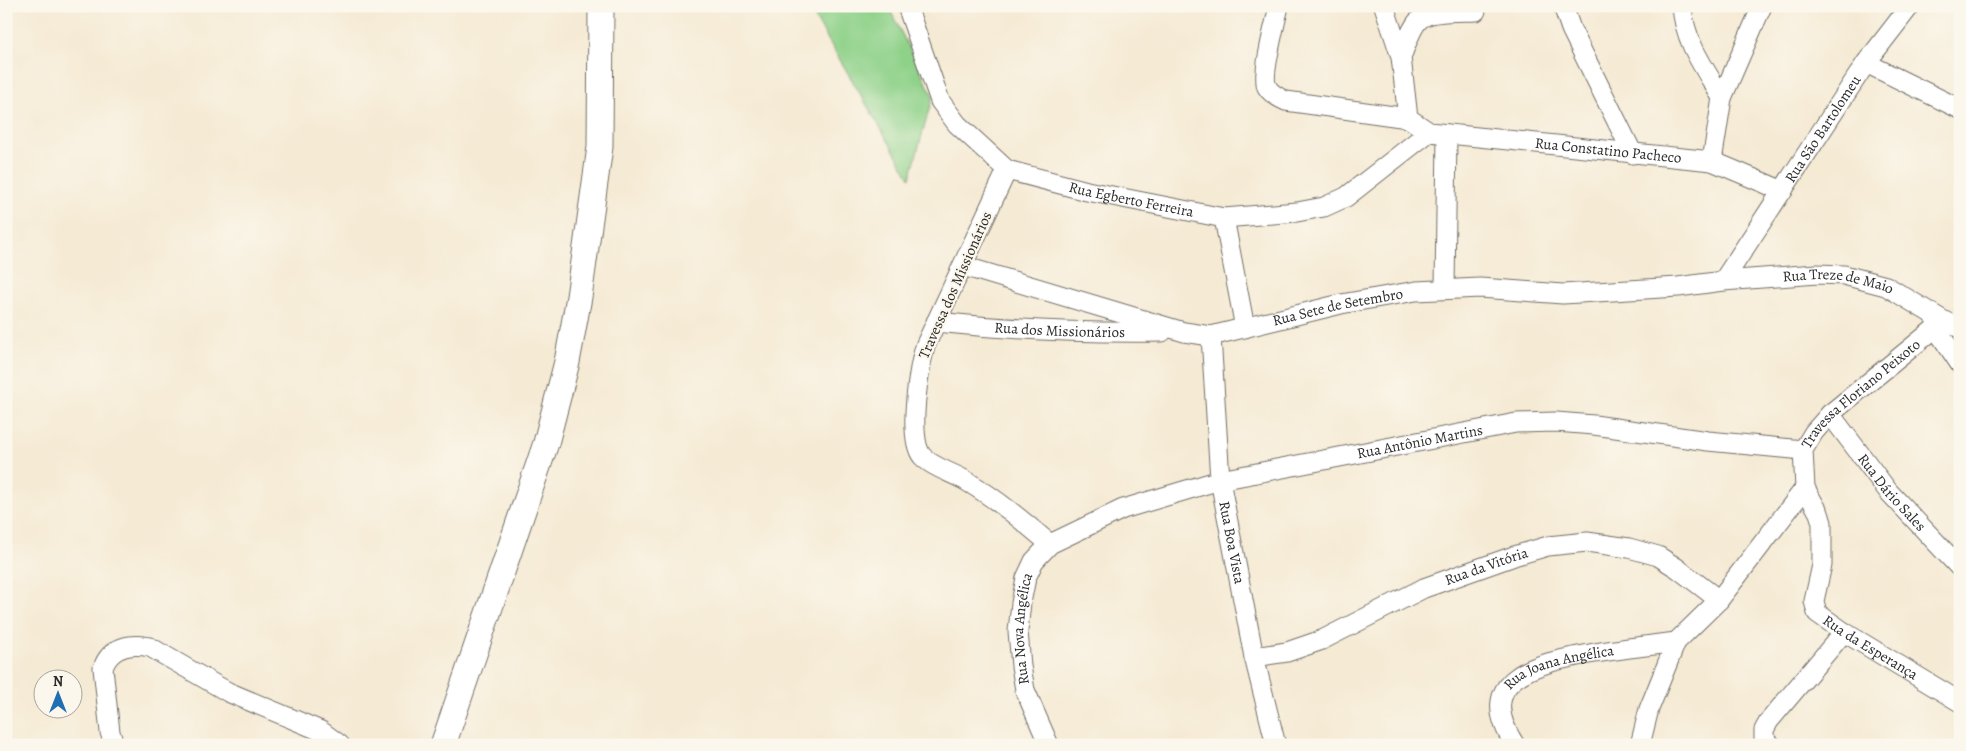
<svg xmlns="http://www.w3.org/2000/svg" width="1966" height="751" viewBox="0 0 1966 751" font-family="Alegreya,serif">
<rect width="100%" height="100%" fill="#fbf7ec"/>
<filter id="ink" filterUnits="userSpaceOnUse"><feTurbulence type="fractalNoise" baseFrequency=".02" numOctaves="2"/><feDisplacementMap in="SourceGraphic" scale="10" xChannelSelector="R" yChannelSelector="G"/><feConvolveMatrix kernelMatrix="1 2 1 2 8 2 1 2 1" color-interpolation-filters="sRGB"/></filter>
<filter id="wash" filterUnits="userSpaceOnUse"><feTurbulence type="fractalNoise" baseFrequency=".0096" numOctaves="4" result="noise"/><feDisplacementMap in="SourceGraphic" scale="20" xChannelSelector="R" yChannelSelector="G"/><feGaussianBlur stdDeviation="1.12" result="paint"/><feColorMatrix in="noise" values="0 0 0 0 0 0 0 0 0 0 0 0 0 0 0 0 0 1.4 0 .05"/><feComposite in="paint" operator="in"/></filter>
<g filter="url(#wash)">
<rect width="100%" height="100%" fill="#f5ead4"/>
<!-- green -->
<polygon fill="#8ed189" stroke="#5c7e5a" points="808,6 888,6 933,96 910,178"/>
</g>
<g filter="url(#ink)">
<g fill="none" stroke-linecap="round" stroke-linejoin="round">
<defs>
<g id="minor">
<path id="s1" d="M 907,6 L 940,101 L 957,124 L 1007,170 L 1087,191 L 1224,218 L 1297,212 L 1324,207 L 1346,197 L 1429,132"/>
<path id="s2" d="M 1279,6 C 1276,21 1261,75 1267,87 C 1271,94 1279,98 1286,101 L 1408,118 L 1429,132 L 1712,161 L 1783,191"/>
<polyline points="1384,6 1401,57 1408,118"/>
<polyline points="1563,6 1571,29 1633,154"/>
<path d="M 1682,6 C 1684,41 1705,69 1722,98"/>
<path d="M 1401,57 C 1406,46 1410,30 1418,21 C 1428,9 1461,12 1476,11"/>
<polyline points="1866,63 1960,109"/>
<polyline points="1712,161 1722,98 1762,6"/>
<path d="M 1007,170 L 926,344 C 919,365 907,438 922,456 C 933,468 954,473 968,482 C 998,500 1024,522 1050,544"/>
<polyline points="1224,218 1245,328"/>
<path id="s3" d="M 963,266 L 1184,332 L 1211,336 L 1341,304 L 1416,291 L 1480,288 L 1563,294 L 1678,287 L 1723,281 L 1817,274 L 1844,275 L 1886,286 L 1944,321 L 1960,328"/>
<path id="s4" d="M 1723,281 L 1866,63 L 1910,6"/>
<polyline points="1445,289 1447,134"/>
<path id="s5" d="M 936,322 C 1011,330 1087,333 1162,332"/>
<polyline points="1935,327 1960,364"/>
<path id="s6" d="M 1211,336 L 1220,480 L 1254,657 L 1276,745"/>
<path id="s7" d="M 1830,414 L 1888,491 L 1960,568"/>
<path id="s8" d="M 1805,488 L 1819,513 L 1822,523 L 1822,565 L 1814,601 L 1817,613 L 1844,632 L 1960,702"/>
<path id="s9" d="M 1254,657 L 1287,652 L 1322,640 L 1424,588 L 1514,556 L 1548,546 L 1587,542 L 1629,548 L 1658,556 L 1677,568 L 1719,600"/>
<path d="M 114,745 L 110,732 L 103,668 C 110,647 130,643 150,647 L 228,692 L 321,731 L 340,745"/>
<path id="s10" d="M 1049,745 L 1025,690 L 1021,666 L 1018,631 L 1021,603 L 1026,578 L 1034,561 L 1050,544 L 1123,509 L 1220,480 L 1516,423 L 1556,422 L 1594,425 L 1708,441 L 1803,450"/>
<path id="s11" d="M 1515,745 C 1471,678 1537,663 1589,654 C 1618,649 1647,646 1676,642"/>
<path id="s12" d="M 1640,745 L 1649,709 L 1676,642 L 1719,600 L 1805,488 L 1803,450 L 1814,432 L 1830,414 L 1944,321"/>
<polyline points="1771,745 1764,738 1764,730 1769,721 1844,632"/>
</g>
<polyline id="major" points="443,745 546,443 567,362 579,297 600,147 601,6"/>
</defs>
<!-- minor casing -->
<use href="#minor" stroke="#726e66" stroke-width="21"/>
<!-- major casing -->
<use href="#major" stroke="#726e66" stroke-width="27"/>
<!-- minor -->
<use href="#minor" stroke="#fff" stroke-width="19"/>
<!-- major -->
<use href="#major" stroke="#fff" stroke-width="25"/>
</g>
</g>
<g text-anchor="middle" stroke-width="4.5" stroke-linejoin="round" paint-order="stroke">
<!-- street labels -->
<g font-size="15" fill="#2b2b2b" stroke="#fbf7ec">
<text dy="5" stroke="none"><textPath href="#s4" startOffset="182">Rua São Bartolomeu</textPath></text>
<text dy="5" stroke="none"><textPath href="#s2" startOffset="435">Rua Constatino Pacheco</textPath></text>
<text dy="5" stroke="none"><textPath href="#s1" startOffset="325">Rua Egberto Ferreira</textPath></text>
<text transform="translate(955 285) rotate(-66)" y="5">Travessa dos Missionários</text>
<text dy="5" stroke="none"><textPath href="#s3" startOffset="892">Rua Treze de Maio</textPath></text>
<text dy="5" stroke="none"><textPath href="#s3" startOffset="388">Rua Sete de Setembro</textPath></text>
<text dy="5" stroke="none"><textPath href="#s5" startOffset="124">Rua dos Missionários</textPath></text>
<text dy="5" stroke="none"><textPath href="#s12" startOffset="430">Travessa Floriano Peixoto</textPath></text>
<text dy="5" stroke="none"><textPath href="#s10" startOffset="601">Rua Antônio Martins</textPath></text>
<text dy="5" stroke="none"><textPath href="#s7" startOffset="100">Rua Dário Sales</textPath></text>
<text dy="5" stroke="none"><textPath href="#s6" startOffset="208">Rua Boa Vista</textPath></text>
<text dy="5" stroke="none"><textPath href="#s9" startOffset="251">Rua da Vitória</textPath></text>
<text dy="5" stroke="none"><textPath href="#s10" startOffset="122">Rua Nova Angélica</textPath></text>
<text dy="5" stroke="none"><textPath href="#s8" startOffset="194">Rua da Esperança</textPath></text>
<text dy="5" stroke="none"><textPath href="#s11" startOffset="120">Rua Joana Angélica</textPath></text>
</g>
</g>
<!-- margin -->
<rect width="1966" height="751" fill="none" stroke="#fbf7ec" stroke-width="25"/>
<!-- north arrow -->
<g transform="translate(58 694)"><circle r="24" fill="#fbf7ec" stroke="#a8a59f"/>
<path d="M0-4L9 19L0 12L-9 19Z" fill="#1f6fb2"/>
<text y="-8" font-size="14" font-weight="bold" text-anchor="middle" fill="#2b2b2b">N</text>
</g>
</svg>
